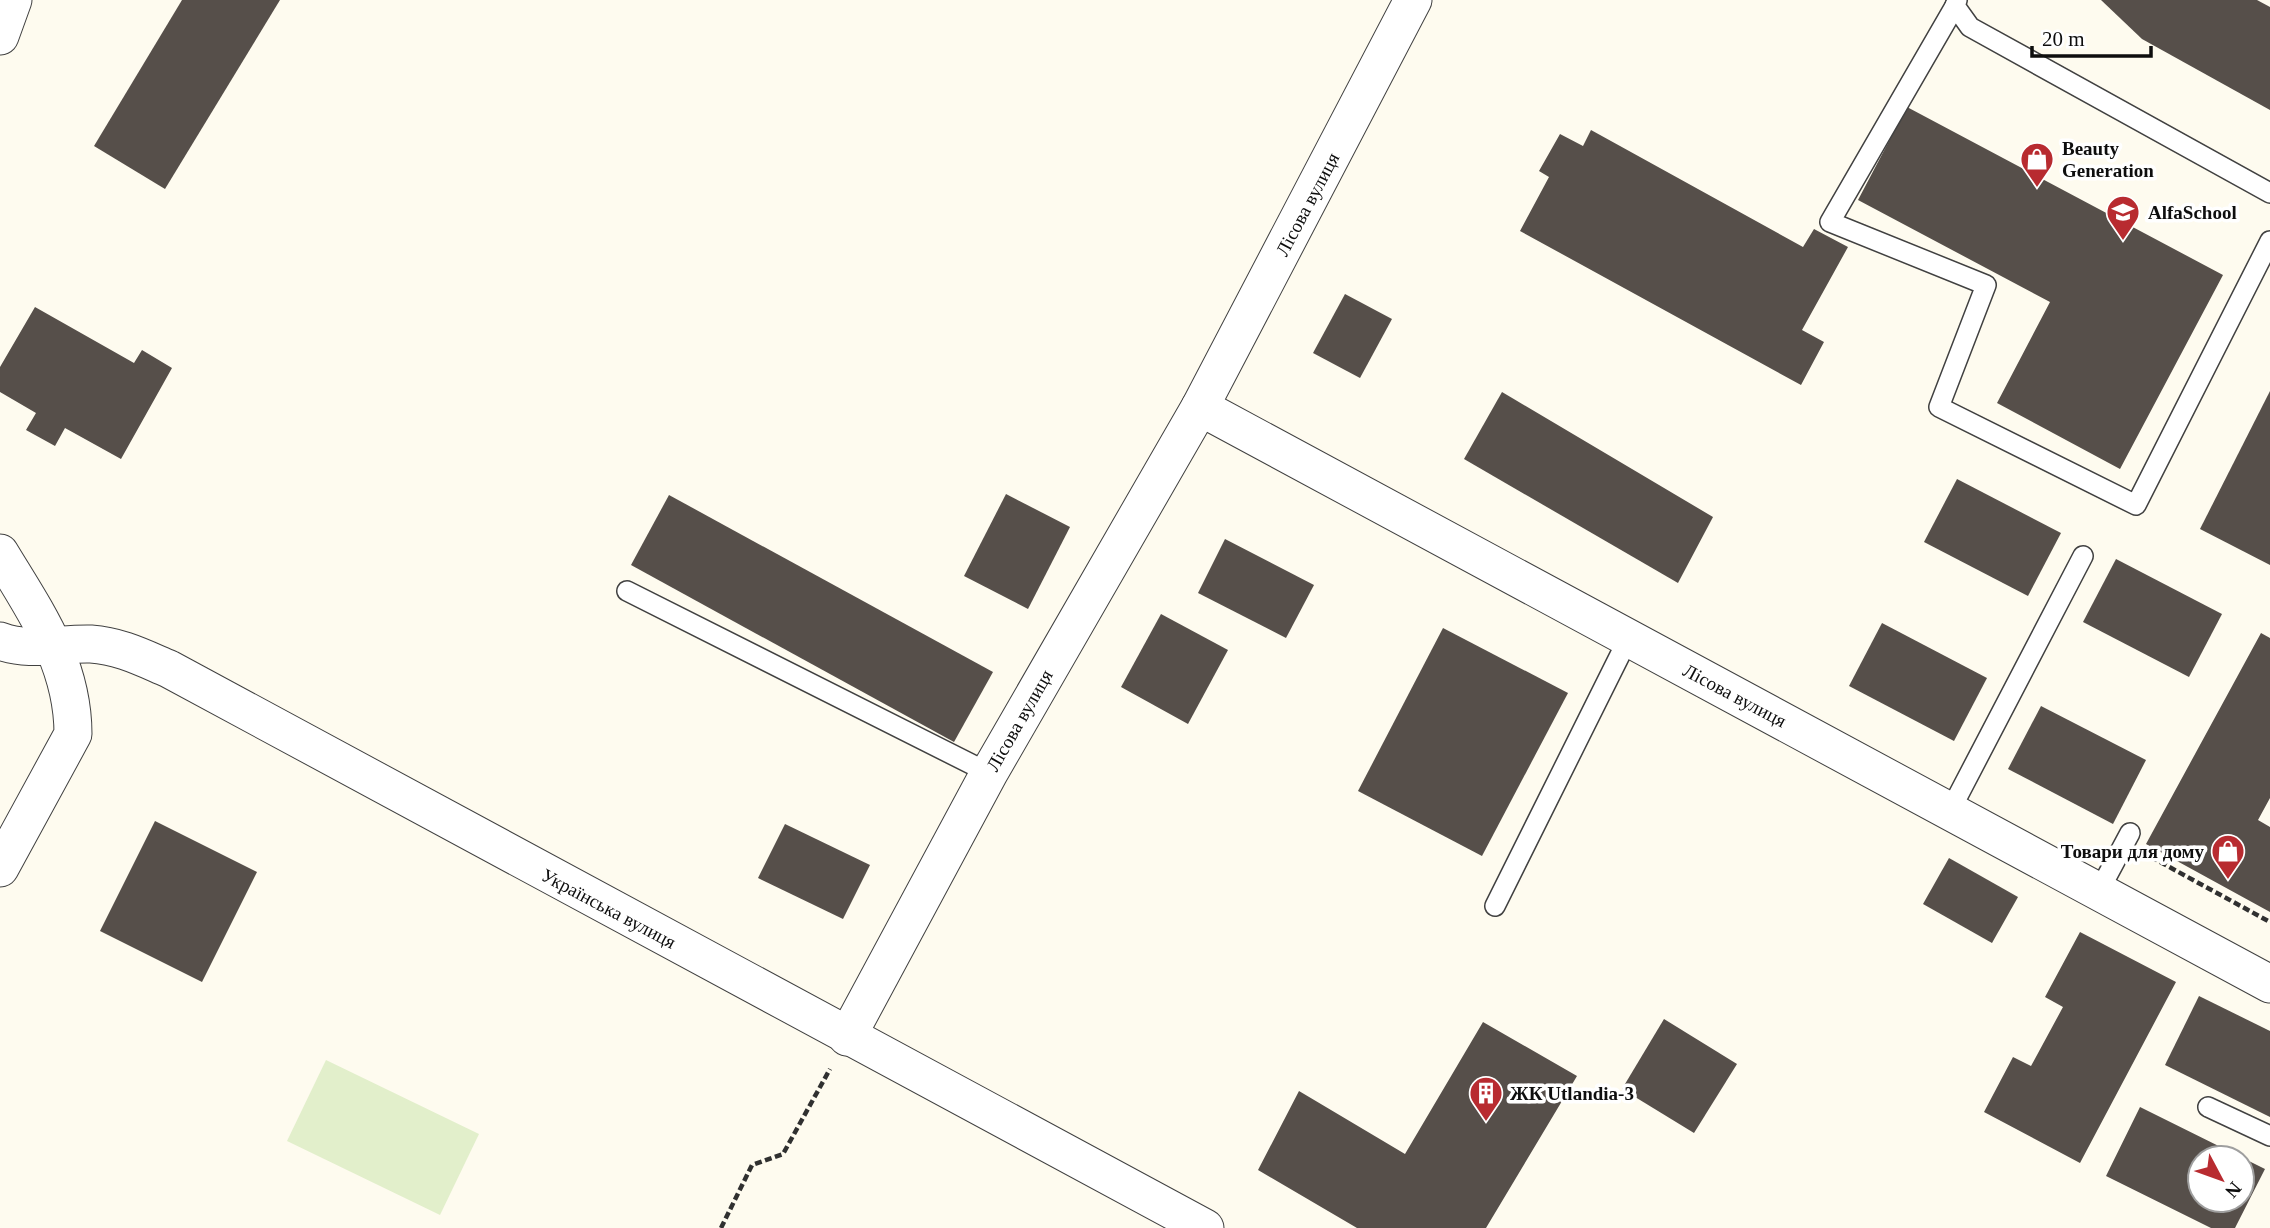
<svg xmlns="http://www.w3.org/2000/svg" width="2270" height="1228" viewBox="0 0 2270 1228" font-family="Georgia,serif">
<rect width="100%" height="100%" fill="#fefbef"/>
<!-- pitch -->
<polygon fill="#e2efcb" points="326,1060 479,1134 440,1215 287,1141"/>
<!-- building -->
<g fill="#564f4a" fill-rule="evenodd">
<polygon points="182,0 280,0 165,189 94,146"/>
<polygon points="2101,0 2257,0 2270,7 2270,110 2142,39"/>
<polygon points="1907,107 2223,275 2120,469 1997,403 2050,302 1858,200"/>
<polygon points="1591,130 1803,247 1814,229 1848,247 1802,330 1824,342 1801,385 1520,231 1549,177 1539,171 1560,134 1583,146"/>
<polygon points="1345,294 1392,319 1360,378 1313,353"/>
<polygon points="35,307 134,363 142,350 172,368 121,459 65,428 55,446 26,430 36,413 0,392 0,367"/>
<polygon points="2270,391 2270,565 2200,529"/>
<polygon points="1502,392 1713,517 1678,583 1464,459"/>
<polygon points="1957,479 2061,533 2028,596 1924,542"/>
<polygon points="1006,494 1070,527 1028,609 964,576"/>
<polygon points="669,495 993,672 954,742 631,565"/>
<polygon points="1225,539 1314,585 1286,638 1198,593"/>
<polygon points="2116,559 2222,614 2189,677 2083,622"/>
<polygon points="1161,614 1228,650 1188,724 1121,687"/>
<polygon points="1882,623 1987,678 1954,741 1849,686"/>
<polygon points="1443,628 1568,693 1482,856 1358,791"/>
<polygon points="2261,633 2270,638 2270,798 2258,820 2270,827 2270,912 2146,844"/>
<polygon points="2041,706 2146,760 2113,824 2008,769"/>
<polygon points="155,821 257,872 202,982 100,931"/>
<polygon points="785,824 870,865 843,919 758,878"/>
<polygon points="1949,858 2018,897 1992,943 1923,904"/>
<polygon points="2080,932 2176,982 2080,1163 1984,1112 2013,1057 2031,1066 2063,1007 2045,997"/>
<polygon points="2199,996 2270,1031 2270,1117 2165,1065"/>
<polygon points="1664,1019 1737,1064 1694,1133 1622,1089"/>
<polygon points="1483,1022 1577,1076 1486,1228 1357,1228 1258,1170 1299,1091 1405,1154"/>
<path d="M 2140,1107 L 2265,1169 L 2235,1228 L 2211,1228 L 2106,1176 ZM 2200,1158 L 2242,1158 L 2242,1200 L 2200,1200 Z"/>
</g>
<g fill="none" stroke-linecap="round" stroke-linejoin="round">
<defs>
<g id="lane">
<polyline points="1957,0 1955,6 1970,27 2270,193"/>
<polyline points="1955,6 1830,222 1986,285 1939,407 2136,505 2270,241"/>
<polyline points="627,591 989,773"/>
<polyline points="1950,811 2083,556"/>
<polyline points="2099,891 2130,833"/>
<polyline points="1495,906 1629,637"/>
<polyline points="2208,1107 2270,1136"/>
</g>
<g id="street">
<polyline points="0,36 13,0"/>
<polyline points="1200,407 2270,984"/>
<path d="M 0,553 C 35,611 73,663 73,734 L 0,868"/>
<path d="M 0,641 C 29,652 60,643 91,644 C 120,646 143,658 169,669 L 1205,1228"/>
<polyline points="847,1037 989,773 1200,407 1413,0"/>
</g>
</defs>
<!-- lane casing -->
<use href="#lane" stroke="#414141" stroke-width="22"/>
<!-- street casing -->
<use href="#street" stroke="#414141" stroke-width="39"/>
<!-- path -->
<g stroke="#303030" stroke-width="4.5" stroke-dasharray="7 3.5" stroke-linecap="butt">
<polyline points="2151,857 2270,922"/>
<polyline points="721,1228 752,1165 783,1154 830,1069"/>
</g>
<!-- lane -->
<use href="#lane" stroke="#fff" stroke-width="19"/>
<!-- street -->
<use href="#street" stroke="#fff" stroke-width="37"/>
</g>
<!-- icons -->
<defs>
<symbol id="shop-pin" viewBox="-11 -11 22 30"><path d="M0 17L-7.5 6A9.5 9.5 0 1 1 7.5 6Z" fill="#b82b30" stroke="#fff"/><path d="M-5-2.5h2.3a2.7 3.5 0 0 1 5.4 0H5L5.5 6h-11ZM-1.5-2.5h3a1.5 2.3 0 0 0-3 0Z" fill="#fff"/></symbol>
<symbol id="school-pin" viewBox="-11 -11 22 30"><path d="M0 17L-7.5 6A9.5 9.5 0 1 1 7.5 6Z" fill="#b82b30" stroke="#fff"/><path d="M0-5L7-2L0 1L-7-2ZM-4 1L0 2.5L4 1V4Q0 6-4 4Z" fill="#fff"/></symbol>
<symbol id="building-pin" viewBox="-11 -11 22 30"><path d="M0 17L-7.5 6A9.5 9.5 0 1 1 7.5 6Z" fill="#b82b30" stroke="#fff"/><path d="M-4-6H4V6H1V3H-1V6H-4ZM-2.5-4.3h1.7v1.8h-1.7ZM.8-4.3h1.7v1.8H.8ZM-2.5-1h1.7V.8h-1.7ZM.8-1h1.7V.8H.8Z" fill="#fff"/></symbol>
</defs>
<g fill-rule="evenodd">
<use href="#shop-pin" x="2018" y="140" width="38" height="52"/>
<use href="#school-pin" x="2104" y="193" width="38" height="52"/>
<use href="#shop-pin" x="2209" y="832" width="38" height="52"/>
<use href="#building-pin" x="1467" y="1074" width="38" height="52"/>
</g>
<g text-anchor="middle" stroke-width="7" stroke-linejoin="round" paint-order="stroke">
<!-- poi labels -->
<g font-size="19" font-weight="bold" fill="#0e0e0e" stroke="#fff" text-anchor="start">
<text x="2062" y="155">Beauty<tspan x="2062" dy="22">Generation</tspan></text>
<text x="2148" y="219">AlfaSchool</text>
<text x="2204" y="858" text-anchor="end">Товари для дому</text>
<text x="1510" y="1100">ЖК Utlandia-3</text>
</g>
<!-- street labels -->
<g font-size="19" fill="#0e0e0e" stroke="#fff">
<text transform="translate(1307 204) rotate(-62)" y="7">Лісова вулиця</text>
<text transform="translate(1735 695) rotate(28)" y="7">Лісова вулиця</text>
<text transform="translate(1019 720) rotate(-60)" y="7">Лісова вулиця</text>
<text transform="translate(609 908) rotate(28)" y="7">Українська вулиця</text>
</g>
</g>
<!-- north arrow -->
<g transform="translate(2221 1179) rotate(131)"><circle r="33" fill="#ffffff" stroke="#9f9f9f" stroke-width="2"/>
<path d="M0-5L12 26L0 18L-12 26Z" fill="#b82b30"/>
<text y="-10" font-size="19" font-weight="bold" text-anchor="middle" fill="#0e0e0e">N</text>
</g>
<!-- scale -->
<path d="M2032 46v10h119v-10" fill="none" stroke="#0e0e0e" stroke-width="3.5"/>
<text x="2042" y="46" font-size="21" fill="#0e0e0e" stroke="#ffffff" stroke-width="5" paint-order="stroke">20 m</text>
</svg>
